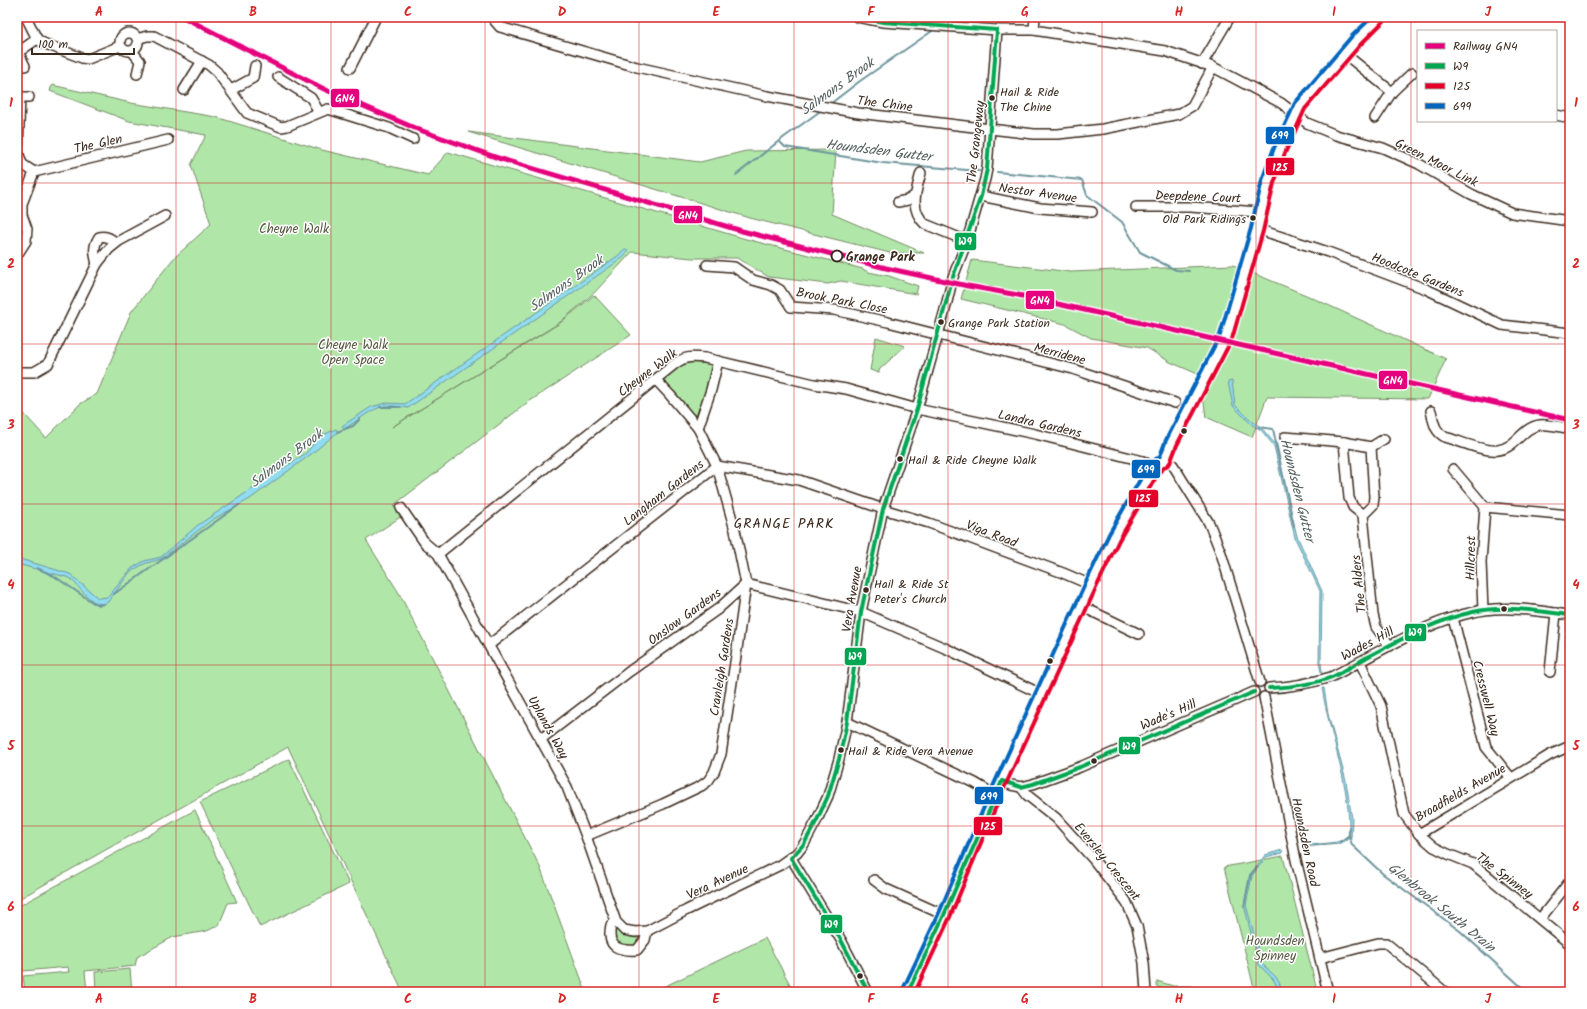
<svg xmlns="http://www.w3.org/2000/svg" width="1587" height="1009" viewBox="0 0 1587 1009" font-family="Kalam,sans-serif">
<rect width="100%" height="100%" fill="#fff"/>
<filter id="ink" filterUnits="userSpaceOnUse"><feTurbulence type="fractalNoise" baseFrequency=".025" numOctaves="2"/><feDisplacementMap in="SourceGraphic" scale="8" xChannelSelector="R" yChannelSelector="G"/><feConvolveMatrix kernelMatrix="1 2 1 2 8 2 1 2 1" color-interpolation-filters="sRGB"/></filter>
<g filter="url(#ink)">
<!-- green -->
<g fill="#b0e7a9" stroke="#768864">
<polygon points="52,85 131,103 216,117 322,150 428,175 448,152 746,239 863,269 868,272 889,276 918,286 916,294 841,281 828,284 769,277 737,258 692,258 632,252 594,293 559,323 392,427 560,323 594,295 631,335 527,403 394,505 402,516 366,540 399,593 540,867 586,992 403,992 288,747 17,900 17,402 18,407 46,438 80,404 97,394 131,312 173,259 211,224 191,165 206,135 129,121 50,91"/>
<polygon points="468,132 700,162 746,151 836,150 832,214 924,253 890,253 750,218"/>
<polygon points="972,260 1071,272 1233,265 1306,295 1446,359 1428,399 1267,397 1252,437 1206,417 1200,375 1170,362 1147,348 1091,338 1065,324 961,299"/>
<polygon points="876,337 905,346 879,370 879,373 870,370"/>
<path d="M 693,362 L 713,365 L 700,414 L 696,418 L 691,418 L 662,380 C 672,372 680,364 693,362 Z"/>
<polygon points="289,759 349,884 260,927 200,802"/>
<polygon points="195,810 237,902 228,903 219,925 207,931 173,937 137,957 135,966 85,971 87,992 25,992 23,976 69,972 68,967 23,971 17,907"/>
<polygon points="1283,856 1317,990 1308,992 1255,992 1224,867"/>
<path d="M 615,925 C 623,934 629,939 641,938 L 641,939 L 634,947 L 617,946 L 611,931 Z"/>
<polygon points="765,938 794,992 653,992"/>
<polygon points="130,969 132,992 96,992 95,972"/>
<polygon points="1157,981 1173,986 1191,986 1213,992 1182,992 1157,987"/>
</g>
<!-- water -->
<g fill="#90dcf0" stroke="#6e959c">
<path d="M 624,249 L 628,251 L 624,257 L 408,408 C 401,407 392,405 385,406 C 372,408 356,422 344,429 L 342,426 L 371,407 L 386,403 L 405,404 L 619,255 Z"/>
<polygon points="1232,381 1235,405 1253,422 1260,426 1275,444 1297,536 1322,591 1321,663 1322,672 1321,672 1319,662 1320,591 1295,538 1274,446 1261,430 1251,424 1233,406 1228,382"/>
<path d="M 336,429 L 338,432 L 310,455 L 250,499 L 212,520 L 161,559 L 144,564 L 130,572 L 108,602 C 94,611 79,586 70,578 L 17,564 L 17,559 L 20,559 L 70,574 L 98,598 L 108,597 L 131,569 L 144,561 L 161,557 L 198,525 L 306,453 L 319,437 Z"/>
<path d="M 1322,688 L 1324,688 L 1328,714 L 1346,781 L 1352,819 L 1351,838 L 1338,844 L 1303,847 L 1302,845 L 1311,845 L 1337,842 L 1349,837 C 1351,786 1330,738 1322,688 Z"/>
<polygon points="1282,850 1283,853 1266,857 1252,876 1246,905 1262,964 1276,977 1284,992 1280,992 1273,979 1259,965 1244,905 1251,875 1265,855"/>
</g>
<g fill="none" stroke-linecap="round" stroke-linejoin="round">
<!-- stream -->
<g stroke="#6e959c" stroke-width="2">
<polyline points="944,23 952,17"/>
<polyline points="830,104 860,81 935,29"/>
<polyline points="779,141 785,147 883,163 979,171"/>
<polyline points="997,172 1082,180 1087,195 1122,222 1140,252 1176,270 1189,271"/>
<polyline points="736,175 779,141 823,109"/>
<polyline points="380,407 400,407"/>
<polyline points="1259,427 1273,429 1294,526"/>
<polyline points="337,432 353,426 360,419"/>
<polyline points="37,568 54,576 92,602 99,605 104,604"/>
<polyline points="114,594 239,505"/>
<polyline points="1349,827 1349,835 1352,845 1383,874 1460,931 1527,992"/>
<polyline points="1340,842 1349,835"/>
<polyline points="1315,845 1335,844"/>
<polyline points="1244,907 1250,875 1257,867"/>
</g>
<defs>
<g id="minor">
<polyline points="26,17 37,39 43,43 82,58 88,59 120,46"/>
<polyline points="494,17 494,20 500,27 637,67 767,96 858,113 990,129 1034,134 1058,134 1103,129 1179,114 1192,106 1213,67"/>
<polyline points="857,17 883,22 997,30 1034,30 1165,51 1213,67 1281,103 1307,123 1336,135 1383,148 1419,164 1471,194 1512,213 1570,221"/>
<polyline points="1034,30 1035,17"/>
<circle cx="129" cy="42" r="9"/>
<polyline points="137,39 147,36 154,36 209,65 217,72 247,113 281,127 287,126 328,109 389,128 413,139"/>
<polyline points="132,51 140,61 137,74"/>
<polyline points="18,52 25,66"/>
<polyline points="17,53 37,39"/>
<polyline points="1345,54 1392,92"/>
<polyline points="1202,64 1230,17"/>
<polyline points="350,68 376,17"/>
<polyline points="278,77 311,98 319,112"/>
<polyline points="184,90 202,61"/>
<polyline points="231,90 253,78 255,66"/>
<polyline points="29,97 20,97 18,152 22,164 34,172"/>
<polyline points="1556,115 1570,118"/>
<polyline points="1375,118 1392,92 1412,73"/>
<polyline points="34,172 168,140"/>
<path d="M 921,173 C 916,191 909,209 925,224 L 967,241"/>
<polyline points="981,196 1040,208 1092,212"/>
<polyline points="898,202 908,200 914,196"/>
<polyline points="1136,207 1190,207 1259,212"/>
<polyline points="1257,229 1328,252 1426,289 1502,325 1570,333"/>
<polyline points="17,255 26,241 27,229 22,215 22,204 34,172"/>
<path d="M 97,264 C 94,253 93,246 99,237 C 106,235 111,238 116,243"/>
<polyline points="707,265 734,267 753,280 771,285 780,290 791,307 834,310 888,322 1073,369 1175,403"/>
<polyline points="17,372 34,372 48,364 97,264 109,249 119,241 165,216"/>
<path d="M 1431,411 C 1434,422 1434,431 1445,437 C 1460,441 1483,452 1498,450 C 1516,448 1522,427 1540,425 C 1550,424 1560,427 1570,429"/>
<polyline points="698,428 711,390 718,361"/>
<polyline points="1285,437 1344,442"/>
<polyline points="1371,447 1384,439"/>
<polyline points="1165,460 1173,465 1209,523 1221,553 1260,682"/>
<polyline points="1453,469 1485,507 1481,562 1483,610"/>
<polyline points="1485,507 1570,515"/>
<polyline points="401,508 425,543 438,554 567,787 586,836 616,922 624,930 635,932 647,931 687,910 780,865 797,853 804,844 817,820 828,796 839,759 847,722 861,612 883,509 917,409 945,310 953,277 967,241 985,179 987,169 997,30"/>
<polyline points="1363,515 1353,507 1349,498 1344,442 1371,447 1374,497 1373,505 1363,515 1373,615 1376,627 1390,646"/>
<path d="M 438,554 L 676,363 C 686,356 693,357 705,358 L 814,384 L 846,389 L 917,409 L 1035,434 L 1143,461 L 1154,468"/>
<polyline points="1081,606 1139,634"/>
<polyline points="1453,618 1486,747 1511,778"/>
<polyline points="489,645 717,466 799,480 883,509 929,523 1063,573 1091,585"/>
<polyline points="1360,662 1381,706 1404,814 1419,834 1434,847 1448,854 1473,864 1570,944"/>
<polyline points="1550,672 1556,613"/>
<path d="M 1269,688 C 1291,687 1311,683 1331,677 C 1380,652 1439,613 1494,609 C 1519,607 1545,612 1570,615"/>
<polyline points="1264,697 1296,860 1328,992"/>
<polyline points="847,722 975,783 995,795"/>
<polyline points="541,739 630,671 718,609 746,584 861,612 947,649 1041,694"/>
<polyline points="1002,781 1011,785 1021,787 1033,784 1080,767 1254,692"/>
<polyline points="1021,787 1027,795 1056,818 1093,859 1126,901 1137,926 1144,963 1146,992"/>
<polyline points="1419,834 1550,755 1570,746"/>
<polyline points="586,836 663,804 701,786 708,781 714,772 721,754 736,656 746,584 735,530 717,466 698,428 670,395 656,380"/>
<polyline points="791,858 841,940 868,992"/>
<polyline points="874,880 886,889 944,915"/>
<polyline points="1540,919 1570,881"/>
<path d="M 616,922 L 611,925 C 606,948 619,951 637,950 L 645,940 L 647,931"/>
<polyline points="1320,958 1378,943 1386,943 1445,992"/>
<path d="M 908,992 L 944,915 L 995,795 L 1091,585 L 1114,537 L 1154,468 L 1165,460 L 1171,443 L 1226,337 L 1257,229 C 1263,186 1281,145 1300,106 L 1357,40 L 1380,17"/>
</g>
</defs>
<!-- minor casing -->
<use href="#minor" stroke="#3b2a1e" stroke-width="12"/>
<!-- minor -->
<use href="#minor" stroke="#fff" stroke-width="9"/>
<defs>
<g id="bus-1">
<polyline points="857,17 883,22 997,30"/>
<path d="M 1269,688 C 1289,687 1313,685 1332,677 C 1345,671 1357,663 1369,656 C 1402,639 1436,620 1473,612 C 1505,605 1538,611 1570,615"/>
<polyline points="1002,781 1021,787 1033,784 1080,767 1254,692"/>
<polyline points="791,858 804,844 817,820 828,796 839,759 847,722 861,612 883,509 917,409 953,277 981,196 987,169 997,30"/>
<polyline points="791,858 841,940 868,992"/>
<polyline points="908,992 944,915 1002,781"/>
</g>
<polyline id="bus-2" points="915,992 950,917 1000,797 1096,588 1119,540 1159,472 1170,463 1177,445 1232,339 1263,231 1274,183 1285,153 1305,109 1361,44 1384,21"/>
<polyline id="bus-3" points="903,989 939,913 990,793 1086,582 1109,534 1149,464 1160,456 1166,440 1220,335 1251,228 1262,180 1274,148 1295,103 1352,36 1372,17"/>
</defs>
<!-- bus-1 casing -->
<use href="#bus-1" stroke="#fff" stroke-width="7"/>
<!-- bus-2 casing -->
<use href="#bus-2" stroke="#fff" stroke-width="7"/>
<!-- bus-3 casing -->
<use href="#bus-3" stroke="#fff" stroke-width="7"/>
<!-- bus-1 -->
<use href="#bus-1" stroke="#00a651" stroke-width="4"/>
<!-- bus-2 -->
<use href="#bus-2" stroke="#e4002b" stroke-width="4"/>
<!-- bus-3 -->
<use href="#bus-3" stroke="#0065bd" stroke-width="4"/>
<defs>
<polyline id="rail-1" points="183,17 324,89 417,129 498,158 742,231 886,268 968,286 1018,295 1570,420"/>
</defs>
<!-- rail-1 casing -->
<use href="#rail-1" stroke="#fff" stroke-width="8"/>
<!-- rail-1 -->
<use href="#rail-1" stroke="#e5007d" stroke-width="5"/>
</g>
</g>
<!-- grid -->
<path fill="none" stroke="#d62828" stroke-width="1" stroke-opacity="0.55" d="M 176,17 L 176,992M 331,17 L 331,992M 485,17 L 485,992M 639,17 L 639,992M 794,17 L 794,992M 948,17 L 948,992M 1102,17 L 1102,992M 1256,17 L 1256,992M 1411,17 L 1411,992M 17,183 L 1570,183M 17,344 L 1570,344M 17,504 L 1570,504M 17,665 L 1570,665M 17,826 L 1570,826"/>
<!-- markers -->
<g fill="#3b2a1e" stroke="#fff" stroke-width="1.5">
<circle cx="992" cy="98" r="3.5"/>
<circle cx="1253" cy="218" r="3.5"/>
<circle cx="941" cy="322" r="3.5"/>
<circle cx="1184" cy="431" r="3.5"/>
<circle cx="900" cy="459" r="3.5"/>
<circle cx="866" cy="590" r="3.5"/>
<circle cx="1504" cy="609" r="3.5"/>
<circle cx="1050" cy="661" r="3.5"/>
<circle cx="841" cy="750" r="3.5"/>
<circle cx="1094" cy="761" r="3.5"/>
<circle cx="860" cy="976" r="3.5"/>
</g>
<circle fill="#fff" stroke="#3b2a1e" stroke-width="2" cx="837" cy="256" r="5.5"/>
<g text-anchor="middle" stroke-width="3" stroke-linejoin="round" paint-order="stroke">
<!-- bus labels -->
<g font-size="12" fill="#3b2a1e" stroke="#fff" text-anchor="start">
<text x="1000" y="96">Hail &amp; Ride<tspan x="1000" dy="15">The Chine</tspan></text>
<text x="1246" y="223" text-anchor="end">Old Park Ridings</text>
<text x="948" y="327">Grange Park Station</text>
<text x="908" y="464">Hail &amp; Ride Cheyne Walk</text>
<text x="874" y="588">Hail &amp; Ride St<tspan x="874" dy="15">Peter's Church</tspan></text>
<text x="848" y="755">Hail &amp; Ride Vera Avenue</text>
</g>
<!-- street labels -->
<g font-size="13" fill="#3b2a1e" stroke="#fff">
<text transform="translate(885 103) rotate(7)" y="5">The Chine</text>
<text transform="translate(975 142) rotate(-84)" y="5">The Grangeway</text>
<text transform="translate(98 143) rotate(-13)" y="5">The Glen</text>
<text transform="translate(1437 162) rotate(27)" y="5">Green Moor Link</text>
<text transform="translate(1038 192) rotate(8)" y="5">Nestor Avenue</text>
<text transform="translate(1198 196) rotate(2)" y="5">Deepdene Court</text>
<text transform="translate(1418 274) rotate(22)" y="5">Hoodcote Gardens</text>
<text transform="translate(842 300) rotate(11)" y="5">Brook Park Close</text>
<text transform="translate(1060 353) rotate(15)" y="5">Merridene</text>
<text transform="translate(647 372) rotate(-37)" y="5">Cheyne Walk</text>
<text transform="translate(1040 423) rotate(13)" y="5">Landra Gardens</text>
<text transform="translate(663 492) rotate(-38)" y="5">Langham Gardens</text>
<text transform="translate(992 533) rotate(21)" y="5">Viga Road</text>
<text transform="translate(1470 558) rotate(-89)" y="5">Hillcrest</text>
<text transform="translate(1358 584) rotate(-96)" y="5">The Alders</text>
<text transform="translate(851 599) rotate(-80)" y="5">Vera Avenue</text>
<text transform="translate(684 616) rotate(-36)" y="5">Onslow Gardens</text>
<text transform="translate(1367 643) rotate(-28)" y="5">Wades Hill</text>
<text transform="translate(721 667) rotate(-81)" y="5">Cranleigh Gardens</text>
<text transform="translate(1487 698) rotate(76)" y="5">Cresswell Way</text>
<text transform="translate(1168 714) rotate(-23)" y="5">Wade's Hill</text>
<text transform="translate(549 727) rotate(61)" y="5">Uplands Way</text>
<text transform="translate(1460 792) rotate(-30)" y="5">Broadfields Avenue</text>
<text transform="translate(1306 842) rotate(78)" y="5">Houndsden Road</text>
<text transform="translate(1108 861) rotate(51)" y="5">Eversley Crescent</text>
<text transform="translate(1505 875) rotate(37)" y="5">The Spinney</text>
<text transform="translate(717 881) rotate(-25)" y="5">Vera Avenue</text>
</g>
<!-- park labels -->
<g font-size="13" fill="#585941" stroke="#fff">
<text x="294" y="233">Cheyne Walk</text>
<text x="353" y="349">Cheyne Walk<tspan x="353" dy="15">Open Space</tspan></text>
<text x="1275" y="945">Houndsden<tspan x="1275" dy="15">Spinney</tspan></text>
</g>
<!-- stop labels -->
<g font-size="13" font-weight="bold" fill="#3b2a1e" stroke="#fff" text-anchor="start">
<text x="846" y="261">Grange Park</text>
</g>
<!-- water labels -->
<g font-size="14" font-style="italic" fill="#545f5d" stroke="#fff">
<text transform="translate(837 86) rotate(-36)" y="5">Salmons Brook</text>
<text transform="translate(879 150) rotate(7)" y="5">Houndsden Gutter</text>
<text transform="translate(566 283) rotate(-35)" y="5">Salmons Brook</text>
<text transform="translate(286 458) rotate(-37)" y="5">Salmons Brook</text>
<text transform="translate(1298 490) rotate(76)" y="5">Houndsden Gutter</text>
<text transform="translate(1442 907) rotate(39)" y="5">Glenbrook South Drain</text>
</g>
<!-- neighbourhood labels -->
<g font-size="14" letter-spacing="1" fill="#3b2a1e" stroke="#fff">
<text x="784" y="528">GRANGE PARK</text>
</g>
</g>
<g stroke="#fff" stroke-width="1.5">
<rect x="330" y="88" width="30" height="20" rx="4" fill="#e5007d"/>
<rect x="1265" y="126" width="30" height="19" rx="4" fill="#0065bd"/>
<rect x="1265" y="157" width="30" height="19" rx="4" fill="#e4002b"/>
<rect x="673" y="205" width="30" height="19" rx="4" fill="#e5007d"/>
<rect x="954" y="232" width="23" height="19" rx="4" fill="#00a651"/>
<rect x="1025" y="290" width="30" height="20" rx="4" fill="#e5007d"/>
<rect x="1378" y="370" width="30" height="20" rx="4" fill="#e5007d"/>
<rect x="1131" y="459" width="30" height="20" rx="4" fill="#0065bd"/>
<rect x="1128" y="489" width="31" height="19" rx="4" fill="#e4002b"/>
<rect x="1404" y="623" width="23" height="19" rx="4" fill="#00a651"/>
<rect x="844" y="647" width="23" height="19" rx="4" fill="#00a651"/>
<rect x="1118" y="736" width="23" height="19" rx="4" fill="#00a651"/>
<rect x="974" y="786" width="30" height="19" rx="4" fill="#0065bd"/>
<rect x="973" y="816" width="30" height="20" rx="4" fill="#e4002b"/>
<rect x="820" y="914" width="23" height="20" rx="4" fill="#00a651"/>
</g>
<g font-size="11" text-anchor="middle" font-weight="bold" fill="#fff">
<text x="345" y="102">GN4</text>
<text x="1280" y="139">699</text>
<text x="1280" y="171">125</text>
<text x="688" y="219">GN4</text>
<text x="965" y="245">W9</text>
<text x="1040" y="304">GN4</text>
<text x="1393" y="384">GN4</text>
<text x="1146" y="473">699</text>
<text x="1143" y="502">125</text>
<text x="1415" y="636">W9</text>
<text x="855" y="660">W9</text>
<text x="1129" y="750">W9</text>
<text x="989" y="800">699</text>
<text x="988" y="830">125</text>
<text x="831" y="928">W9</text>
</g>
<!-- margin -->
<rect width="1587" height="1009" fill="none" stroke="#fff" stroke-width="44"/>
<!-- legend -->
<rect x="1417" y="30" width="140" height="92" fill="#ffffff" stroke="#b1aaa5"/>
<rect x="1425" y="43" width="20" height="6" fill="#e5007d" stroke="#b1aaa5"/>
<text x="1453" y="50" font-size="12" fill="#3b2a1e">Railway GN4</text>
<rect x="1425" y="63" width="20" height="6" fill="#00a651" stroke="#b1aaa5"/>
<text x="1453" y="70" font-size="12" fill="#3b2a1e">W9</text>
<rect x="1425" y="83" width="20" height="6" fill="#e4002b" stroke="#b1aaa5"/>
<text x="1453" y="90" font-size="12" fill="#3b2a1e">125</text>
<rect x="1425" y="103" width="20" height="6" fill="#0065bd" stroke="#b1aaa5"/>
<text x="1453" y="110" font-size="12" fill="#3b2a1e">699</text>
<!-- scale -->
<path d="M32 48v6h102v-6" fill="none" stroke="#3b2a1e" stroke-width="2"/>
<text x="38" y="48" font-size="12" fill="#3b2a1e" stroke="#ffffff" stroke-width="3" paint-order="stroke">100 m</text>
<rect x="22" y="22" width="1543" height="965" fill="none" stroke="#d62828" stroke-width="1.5"/>
<g font-size="13" text-anchor="middle" font-weight="bold" fill="#d62828">
<text x="99" y="16">A</text>
<text x="253" y="16">B</text>
<text x="408" y="16">C</text>
<text x="562" y="16">D</text>
<text x="716" y="16">E</text>
<text x="871" y="16">F</text>
<text x="1025" y="16">G</text>
<text x="1179" y="16">H</text>
<text x="1334" y="16">I</text>
<text x="1488" y="16">J</text>
<text x="11" y="107">1</text>
<text x="1576" y="107">1</text>
<text x="11" y="268">2</text>
<text x="1576" y="268">2</text>
<text x="11" y="429">3</text>
<text x="1576" y="429">3</text>
<text x="11" y="589">4</text>
<text x="1576" y="589">4</text>
<text x="11" y="750">5</text>
<text x="1576" y="750">5</text>
<text x="11" y="911">6</text>
<text x="1576" y="911">6</text>
<text x="99" y="1003">A</text>
<text x="253" y="1003">B</text>
<text x="408" y="1003">C</text>
<text x="562" y="1003">D</text>
<text x="716" y="1003">E</text>
<text x="871" y="1003">F</text>
<text x="1025" y="1003">G</text>
<text x="1179" y="1003">H</text>
<text x="1334" y="1003">I</text>
<text x="1488" y="1003">J</text>
</g>
</svg>
